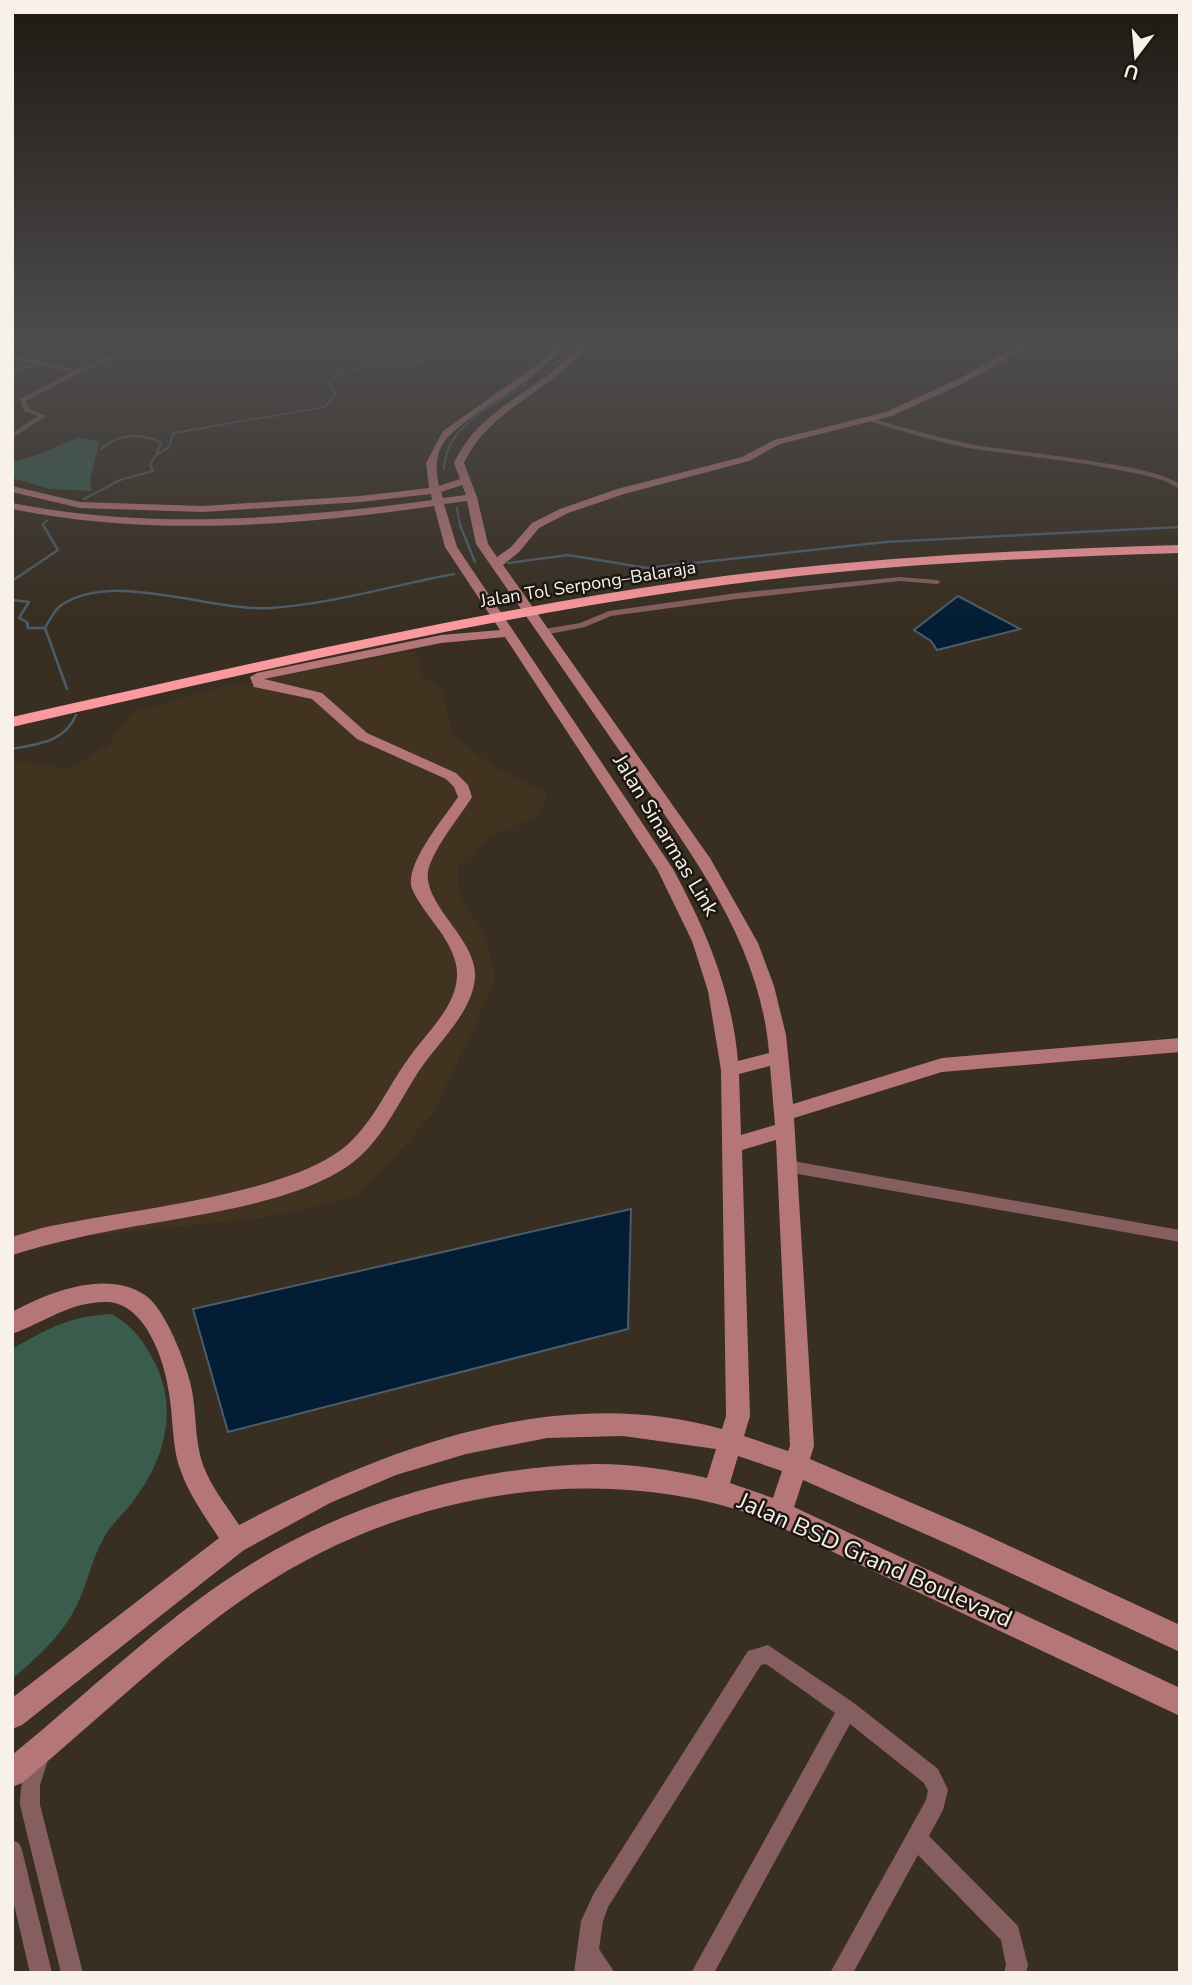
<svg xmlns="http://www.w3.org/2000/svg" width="1192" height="1985" viewBox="0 0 1192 1985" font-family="'Nunito Sans',sans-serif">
<rect width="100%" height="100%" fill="#382e21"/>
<!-- built -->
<polygon fill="#413320" points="414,651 423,676 443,691 452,734 493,766 547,793 540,814 487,839 458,866 459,893 488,942 495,982 433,1114 357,1196 268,1217 33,1242 12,1260 12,760 67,769 107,746 133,712 219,688"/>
<!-- green -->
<g fill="#395c4c">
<path d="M 78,438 L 96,440 L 99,443 L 90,480 L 92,491 L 50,489 L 12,478 L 12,461 C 34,459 56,445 78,438 Z"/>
<path d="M 112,1314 C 133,1326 145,1343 156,1365 C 178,1411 164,1461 134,1500 C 125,1513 111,1524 104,1538 C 93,1556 89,1578 80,1598 C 66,1632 39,1656 12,1679 L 12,1349 C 48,1328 70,1316 112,1314 Z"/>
</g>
<!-- water -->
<g fill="#021d34" stroke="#4c5d6a" stroke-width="2">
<polygon points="958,596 1020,629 937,650 931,641 914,630"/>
<polygon points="631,1209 628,1329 228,1432 193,1309"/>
</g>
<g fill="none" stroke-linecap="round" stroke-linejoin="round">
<!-- stream-far1 -->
<g stroke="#4c5d6a" stroke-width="2">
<polyline points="544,373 563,357 572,343"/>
<path d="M 101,449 C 117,434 142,432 161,443 L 156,455"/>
<path d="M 444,469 C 445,426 493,405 525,385"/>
<path d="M 84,499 L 120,480 L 153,471 L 150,464 L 156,455 L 169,447 L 173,433 L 325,407 L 336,393 L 328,382 C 366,350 427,378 461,343"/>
<polyline points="457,508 460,526"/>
<polyline points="44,526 43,524 48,520"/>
</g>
<!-- stream -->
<g stroke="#4c5d6a" stroke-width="2.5">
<polyline points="460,525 475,562"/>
<polyline points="508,563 568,555 647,568 885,542 1180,527"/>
<polyline points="12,581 58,550 43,525"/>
<polyline points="12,600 29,602 19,618 27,622 28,628 45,628"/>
<path d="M 67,689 L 45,628 C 49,621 54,611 60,606 C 113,569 210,612 270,608 C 332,604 394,585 454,574"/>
<path d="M 12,749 C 38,744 65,742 76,715"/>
</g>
<!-- street -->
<g fill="#865e5f" fill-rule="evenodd">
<polygon points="95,343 130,343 123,347 126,353 81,372 26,401 29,409 46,416 12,438 12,433 38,416 24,411 20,399 72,372 40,365 12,373 12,369 33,363 12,358 12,354 76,370 121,351 118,348"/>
<polygon points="373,343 403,343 400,345"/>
<polygon points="431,343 439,343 440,345 437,347"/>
<path d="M 867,417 C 905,428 942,439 981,446 C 1021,452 1062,456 1103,463 C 1129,467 1157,471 1180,484 L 1180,489 L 1165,481 L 1144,475 L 1087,464 L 967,448 L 922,437 L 865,420 L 865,418 Z"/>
<polygon points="900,577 937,580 941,582 937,584 900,581 737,599 611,616 585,627 544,635 540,632 544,629 580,623 609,611 737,593"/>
<polygon points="787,1160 1180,1230 1180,1242 787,1172 782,1170 780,1166 782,1162"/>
<polygon points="768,1645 854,1703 938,1769 948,1790 943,1810 929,1836 1018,1926 1028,1965 1026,1973 1004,1973 1006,1965 1001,1940 918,1855 853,1973 830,1973 926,1800 928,1791 924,1783 850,1724 714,1973 691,1973 835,1713 766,1664 761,1665 608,1907 603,1921 599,1949 615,1973 574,1973 581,1921 594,1893 748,1651"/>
<path d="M 38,1750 L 45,1753 L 48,1760 L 40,1785 L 40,1805 L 83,1973 L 61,1973 L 20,1805 C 20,1786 24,1771 31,1753 Z"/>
<polygon points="12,1840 19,1843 22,1850 52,1973 30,1973 12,1896"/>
</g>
<!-- secondary -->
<path fill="#b57678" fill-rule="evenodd" d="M 556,343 L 565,343 C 536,385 485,401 450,435 C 435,449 435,468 439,486 L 460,479 L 454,463 C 483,402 541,394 580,343 L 589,343 C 553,392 490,407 464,463 L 477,497 L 488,544 L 497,557 L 511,547 L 532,523 L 560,509 L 617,489 L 742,457 L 774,440 L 886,412 L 960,378 L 1024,343 L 1035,343 L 966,382 L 892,416 L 780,444 L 749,461 L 624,494 L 568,513 L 539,528 L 519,552 L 503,565 L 710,858 L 758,943 L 774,986 L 786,1035 L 793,1104 L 942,1058 L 1180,1038 L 1180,1052 L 942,1072 L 794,1118 L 814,1446 L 810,1459 L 977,1531 L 1180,1625 L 1180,1652 L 959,1549 L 803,1480 L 794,1507 L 1180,1688 L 1180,1716 L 757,1516 C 593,1459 399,1494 255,1591 C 172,1647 99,1719 22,1783 L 12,1787 L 12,1755 C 86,1695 160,1622 240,1571 C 344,1504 473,1466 596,1464 C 634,1464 671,1470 707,1478 L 716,1449 L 623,1436 L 547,1438 L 466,1454 L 396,1475 L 330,1503 L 244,1550 L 22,1725 L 12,1729 L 12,1698 L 219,1538 C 203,1514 186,1490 178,1463 C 172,1440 173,1417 169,1393 C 165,1362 146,1304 108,1302 C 71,1301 45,1322 12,1334 L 12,1312 C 48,1292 107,1269 145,1295 C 165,1308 186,1363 191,1386 C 197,1412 194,1439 203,1465 C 211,1487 227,1506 239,1525 C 386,1448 555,1382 722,1429 L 726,1416 L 721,1070 L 708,991 L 692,941 L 657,869 L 505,637 L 441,643 L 264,679 L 322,693 L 367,733 L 456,773 L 468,785 L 472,797 C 459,818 439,841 430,864 C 415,901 478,937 475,978 C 472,1012 439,1042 421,1068 C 400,1099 386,1134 357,1159 C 306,1202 196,1215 131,1227 C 91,1234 51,1243 12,1255 L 12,1237 L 42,1228 C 121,1210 289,1196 347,1145 C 374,1121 387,1088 408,1059 C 425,1034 458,1006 457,973 C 457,959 449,945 442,934 C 434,922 413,897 411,885 C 408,860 444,818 458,797 L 454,787 L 446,779 L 357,739 L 312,699 L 254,687 L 250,677 L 257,673 L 441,635 L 500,630 L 445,547 L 434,506 C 294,526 152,537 12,509 L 12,503 C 148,530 282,519 418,502 L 432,500 L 431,494 L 360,502 L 203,512 L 80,508 L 12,492 L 12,486 L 80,502 L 203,506 L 360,496 L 429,488 L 426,463 L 443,431 L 545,359 ZM 462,485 L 466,495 L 443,498 L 441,492 ZM 467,501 L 476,544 C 524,613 572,682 619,750 C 683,842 760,937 769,1053 L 738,1061 C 732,991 706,930 673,869 L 457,547 L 444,504 ZM 770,1066 L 775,1125 L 741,1135 L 739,1074 ZM 776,1140 L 790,1446 L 788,1451 L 744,1436 L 750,1416 L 742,1150 ZM 738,1456 L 782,1471 L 773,1498 L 730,1483 Z"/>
<!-- highway -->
<path fill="#fb9a9e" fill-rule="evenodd" d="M 1180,545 L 1180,553 C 1015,558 851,566 688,590 C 460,623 236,676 12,727 L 12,717 C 236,667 460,614 688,581 C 851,558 1015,550 1180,545 Z"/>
</g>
<!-- sky -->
<linearGradient id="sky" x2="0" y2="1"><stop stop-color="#1f1912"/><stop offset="0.55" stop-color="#4d4c4e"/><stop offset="1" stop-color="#4d4c4e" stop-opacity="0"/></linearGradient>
<rect width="1192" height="621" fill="url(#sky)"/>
<g text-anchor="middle" stroke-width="5" stroke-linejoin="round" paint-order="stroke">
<!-- far-street labels -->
<g font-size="18" fill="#f8f1e9" stroke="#1b1711">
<text transform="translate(588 584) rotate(-9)" y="6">Jalan Tol Serpong–Balaraja</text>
</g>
<!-- street labels -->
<g font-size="21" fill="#f8f1e9" stroke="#1b1711">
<text transform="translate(666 835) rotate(59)" y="7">Jalan Sinarmas Link</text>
</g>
<!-- near-street labels -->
<g font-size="24" fill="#f8f1e9" stroke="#1b1711">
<text transform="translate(875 1560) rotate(24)" y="8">Jalan BSD Grand Boulevard</text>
</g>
</g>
<!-- border -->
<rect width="1192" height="1985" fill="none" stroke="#f8f1e9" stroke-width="28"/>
<!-- north arrow -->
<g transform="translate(1136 56) rotate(196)" stroke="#1b1711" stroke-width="5" paint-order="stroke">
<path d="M0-5L12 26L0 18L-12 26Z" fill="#f8f1e9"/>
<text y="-10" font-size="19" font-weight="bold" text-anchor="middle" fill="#f8f1e9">U</text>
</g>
</svg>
